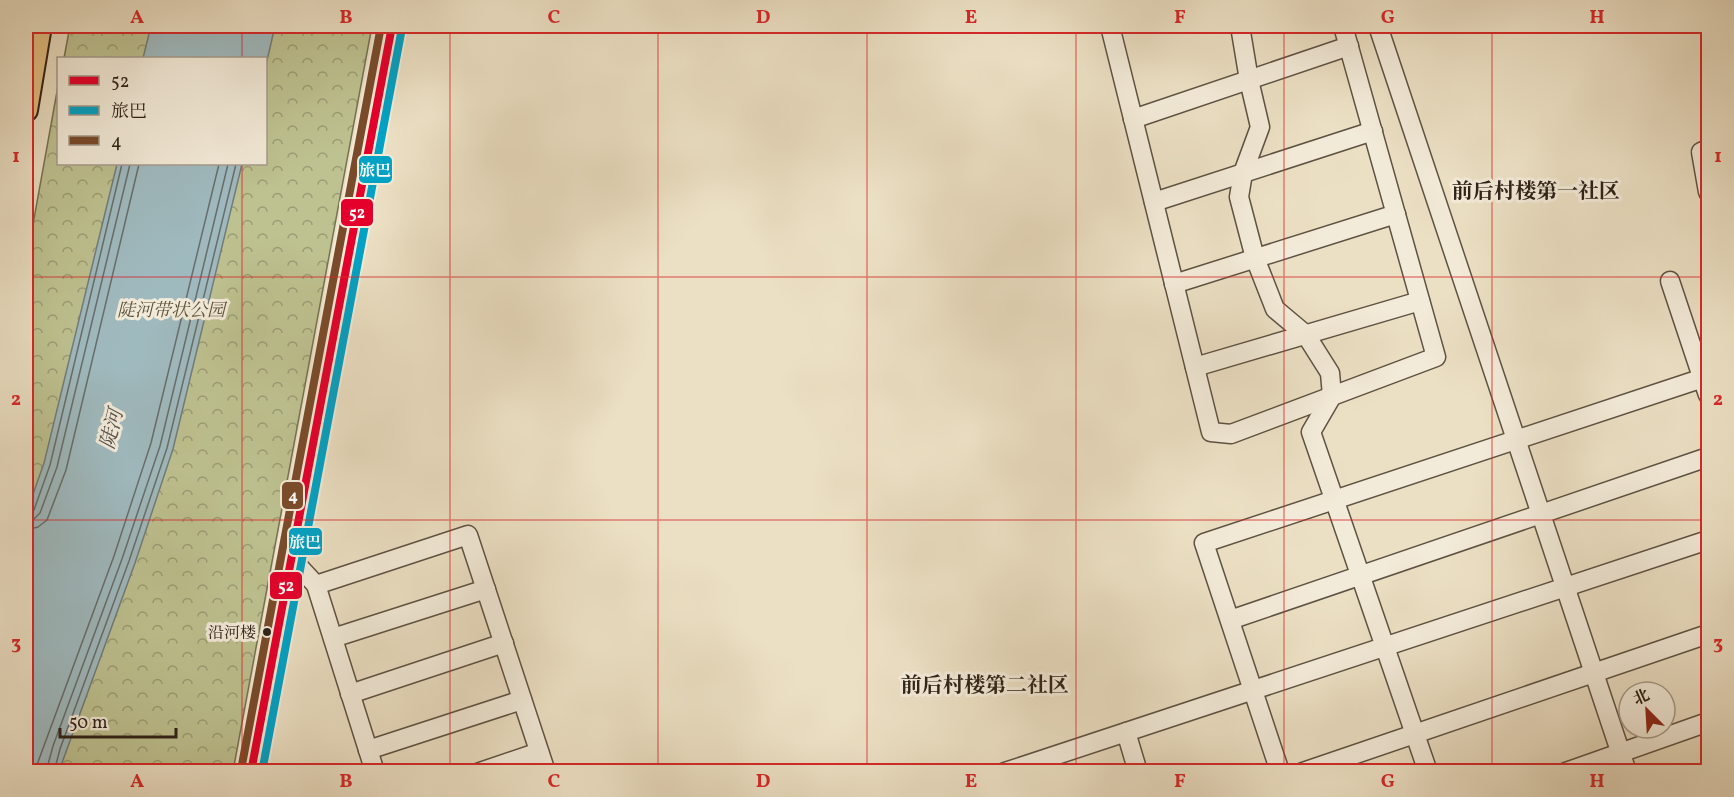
<svg xmlns="http://www.w3.org/2000/svg" width="1734" height="797" viewBox="0 0 1734 797" font-family="Vollkorn,'Noto Serif SC',serif">
<defs>
<pattern id="forest-crowns" width="20" height="18" patternUnits="userSpaceOnUse" patternTransform="scale(1.5)"><rect width="20" height="18" fill="#bec190"/><path d="M2 6a3 3 0 1 1 6 0M12 15a3 3 0 1 1 6 0" fill="none" stroke="#9b9c75"/></pattern>
</defs>
<rect width="100%" height="100%" fill="#ece0c4"/>
<filter id="stains"><feTurbulence type="fractalNoise" baseFrequency=".00333" numOctaves="4"/><feColorMatrix values="0 0 0 0 .2 0 0 0 0 .09 0 0 0 0 .02 0 0 0 .5 -.17"/></filter>
<radialGradient id="worn" r=".72"><stop offset=".6" stop-color="#630" stop-opacity="0"/><stop offset="1" stop-color="#630" stop-opacity=".3"/></radialGradient>
<!-- forest -->
<polygon fill="url(#forest-crowns)" stroke="#767254" stroke-width="1.5" points="70,26 372,26 233,771 26,772 26,263 58,86 58,164 266,164 266,58 64,58"/>
<!-- water -->
<g fill="#9fbabf" stroke="#727d7c" stroke-width="1.5">
<polygon points="151,26 275,26 266,65 266,58 143,58"/>
<polygon points="117,164 242,164 173,449 135,563 59,771 26,771 26,514 44,463"/>
</g>
<g fill="none" stroke-linecap="round" stroke-linejoin="round">
<!-- shore -->
<g stroke="#676e6c" stroke-width="1.5">
<polyline points="26,513 30,513 34,510 50,465 122,164"/>
<polyline points="26,521 34,519 40,513 57,467 130,164"/>
<polyline points="26,530 38,527 47,520 66,470 139,164"/>
<polyline points="37,772 38,762 114,556 151,443 219,164"/>
<polyline points="46,772 53,746 122,559 160,446 228,164"/>
<polyline points="54,772 60,749 129,561 167,448 236,164"/>
</g>
<defs>
<g id="minor">
<polyline points="1110,26 1211,432 1231,434 1436,357 1343,26"/>
<polyline points="1240,26 1249,80 1260,127 1243,173 1239,197 1255,258 1275,309 1306,335 1330,373 1332,396 1311,432 1428,772"/>
<polyline points="1378,26 1627,772"/>
<polyline points="1133,119 1349,46"/>
<polyline points="1708,149 1701,152 1708,192"/>
<polyline points="1154,202 1373,131"/>
<polyline points="1670,281 1708,395"/>
<polyline points="1174,284 1396,214"/>
<polyline points="1195,367 1420,301"/>
<polyline points="292,559 316,585 375,772"/>
<polyline points="316,585 468,535 546,772"/>
<polyline points="1230,620 1708,457"/>
<polyline points="333,638 486,589"/>
<polyline points="350,694 504,643"/>
<polyline points="1126,732 1138,772"/>
<polyline points="368,750 522,700"/>
<polyline points="251,772 392,26"/>
<polyline points="480,772 539,752"/>
<polyline points="1005,772 1708,540"/>
<polyline points="1280,772 1204,543 1703,378"/>
<polyline points="1303,772 1708,634"/>
<polyline points="1566,772 1708,722"/>
</g>
<polyline id="major" points="26,110 40,26"/>
</defs>
<!-- minor casing -->
<use href="#minor" stroke="#5e5243" stroke-width="21"/>
<!-- major casing -->
<use href="#major" stroke="#2f2218" stroke-width="26"/>
<!-- minor -->
<use href="#minor" stroke="#f3ebd9" stroke-width="18"/>
<!-- major -->
<use href="#major" stroke="#e6c082" stroke-width="22"/>
<defs>
<polyline id="bus-1" points="251,772 392,26"/>
<polyline id="bus-2" points="262,772 402,28"/>
<polyline id="bus-3" points="241,770 381,26"/>
</defs>
<!-- bus-1 casing -->
<use href="#bus-1" stroke="#f3ebd9" stroke-width="12"/>
<!-- bus-2 casing -->
<use href="#bus-2" stroke="#f3ebd9" stroke-width="12"/>
<!-- bus-3 casing -->
<use href="#bus-3" stroke="#f3ebd9" stroke-width="12"/>
<!-- bus-1 -->
<use href="#bus-1" stroke="#e4002b" stroke-width="8"/>
<!-- bus-2 -->
<use href="#bus-2" stroke="#02a2c5" stroke-width="8"/>
<!-- bus-3 -->
<use href="#bus-3" stroke="#7a4b2a" stroke-width="8"/>
</g>
<!-- grid -->
<path fill="none" stroke="#d62828" stroke-width="1.5" stroke-opacity="0.55" d="M 242,26 L 242,58M 450,26 L 450,772M 658,26 L 658,772M 867,26 L 867,772M 1076,26 L 1076,772M 1284,26 L 1284,772M 1492,26 L 1492,772M 242,164 L 242,772M 26,277 L 1708,277M 26,520 L 1708,520"/>
<!-- markers -->
<circle fill="#2f2218" stroke="#f3ebd9" stroke-width="2" cx="267" cy="632" r="5"/>
<g text-anchor="middle" stroke-width="6" stroke-linejoin="round" paint-order="stroke">
<!-- bus labels -->
<g font-size="16" fill="#2f2218" stroke="#f3ebd9" text-anchor="end">
<text x="256" y="638">沿河楼</text>
</g>
<!-- park labels -->
<g font-size="18" font-style="italic" fill="#5a523c" stroke="#f3ebd9">
<text x="171" y="316">陡河带状公园</text>
</g>
<!-- water labels -->
<g font-size="20" font-style="italic" fill="#51504a" stroke="#f3ebd9">
<text transform="translate(111 429) rotate(-76)" y="7">陡河</text>
</g>
<!-- quarter labels -->
<g font-size="21" font-weight="bold" fill="#2f2218" stroke="#f3ebd9">
<text x="1536" y="198">前后村楼第一社区</text>
<text x="985" y="692">前后村楼第二社区</text>
</g>
</g>
<g stroke="#f3ebd9" stroke-width="2">
<rect x="358" y="155" width="35" height="29" rx="6" fill="#02a2c5"/>
<rect x="340" y="198" width="34" height="29" rx="6" fill="#e4002b"/>
<rect x="281" y="481" width="23" height="29" rx="6" fill="#7a4b2a"/>
<rect x="288" y="527" width="35" height="29" rx="6" fill="#02a2c5"/>
<rect x="269" y="571" width="34" height="29" rx="6" fill="#e4002b"/>
</g>
<g font-size="16" text-anchor="middle" font-weight="bold" fill="#fff">
<text x="375" y="176">旅巴</text>
<text x="357" y="218">52</text>
<text x="293" y="501">4</text>
<text x="305" y="548">旅巴</text>
<text x="286" y="591">52</text>
</g>
<!-- margin -->
<rect width="1734" height="797" fill="none" stroke="#ece0c4" stroke-width="66"/>
<!-- legend -->
<rect x="57" y="57" width="210" height="108" fill="#f3ebd9" stroke="#a59b8c" stroke-width="1.5"/>
<rect x="69" y="76" width="30" height="9" fill="#e4002b" stroke="#a59b8c" stroke-width="1.5"/>
<text x="111" y="87" font-size="18" fill="#2f2218">52</text>
<rect x="69" y="106" width="30" height="9" fill="#02a2c5" stroke="#a59b8c" stroke-width="1.5"/>
<text x="111" y="117" font-size="18" fill="#2f2218">旅巴</text>
<rect x="69" y="136" width="30" height="9" fill="#7a4b2a" stroke="#a59b8c" stroke-width="1.5"/>
<text x="111" y="147" font-size="18" fill="#2f2218">4</text>
<!-- north arrow -->
<g transform="translate(1647 710) rotate(336)"><circle r="28" fill="#f3ebd9" stroke="#a59b8c" stroke-width="1.5"/>
<path d="M0-4.5L10 22L0 15L-10 22Z" fill="#8f2418"/>
<text y="-9" font-size="16" font-weight="bold" text-anchor="middle" fill="#2f2218">北</text>
</g>
<!-- scale -->
<path d="M60 728v9h116v-9" fill="none" stroke="#2f2218" stroke-width="3"/>
<text x="69" y="728" font-size="18" fill="#2f2218" stroke="#f3ebd9" stroke-width="4.5" paint-order="stroke">50 m</text>
<rect x="33" y="33" width="1668" height="731" fill="none" stroke="#d62828" stroke-width="2"/>
<g font-size="20" text-anchor="middle" font-weight="bold" fill="#d62828">
<text x="137" y="23">A</text>
<text x="346" y="23">B</text>
<text x="554" y="23">C</text>
<text x="763" y="23">D</text>
<text x="971" y="23">E</text>
<text x="1180" y="23">F</text>
<text x="1388" y="23">G</text>
<text x="1597" y="23">H</text>
<text x="16" y="162">1</text>
<text x="1718" y="162">1</text>
<text x="16" y="405">2</text>
<text x="1718" y="405">2</text>
<text x="16" y="649">3</text>
<text x="1718" y="649">3</text>
<text x="137" y="787">A</text>
<text x="346" y="787">B</text>
<text x="554" y="787">C</text>
<text x="763" y="787">D</text>
<text x="971" y="787">E</text>
<text x="1180" y="787">F</text>
<text x="1388" y="787">G</text>
<text x="1597" y="787">H</text>
</g>
<rect width="100%" height="100%" filter="url(#stains)"/>
<rect width="100%" height="100%" fill="url(#worn)"/>
</svg>
